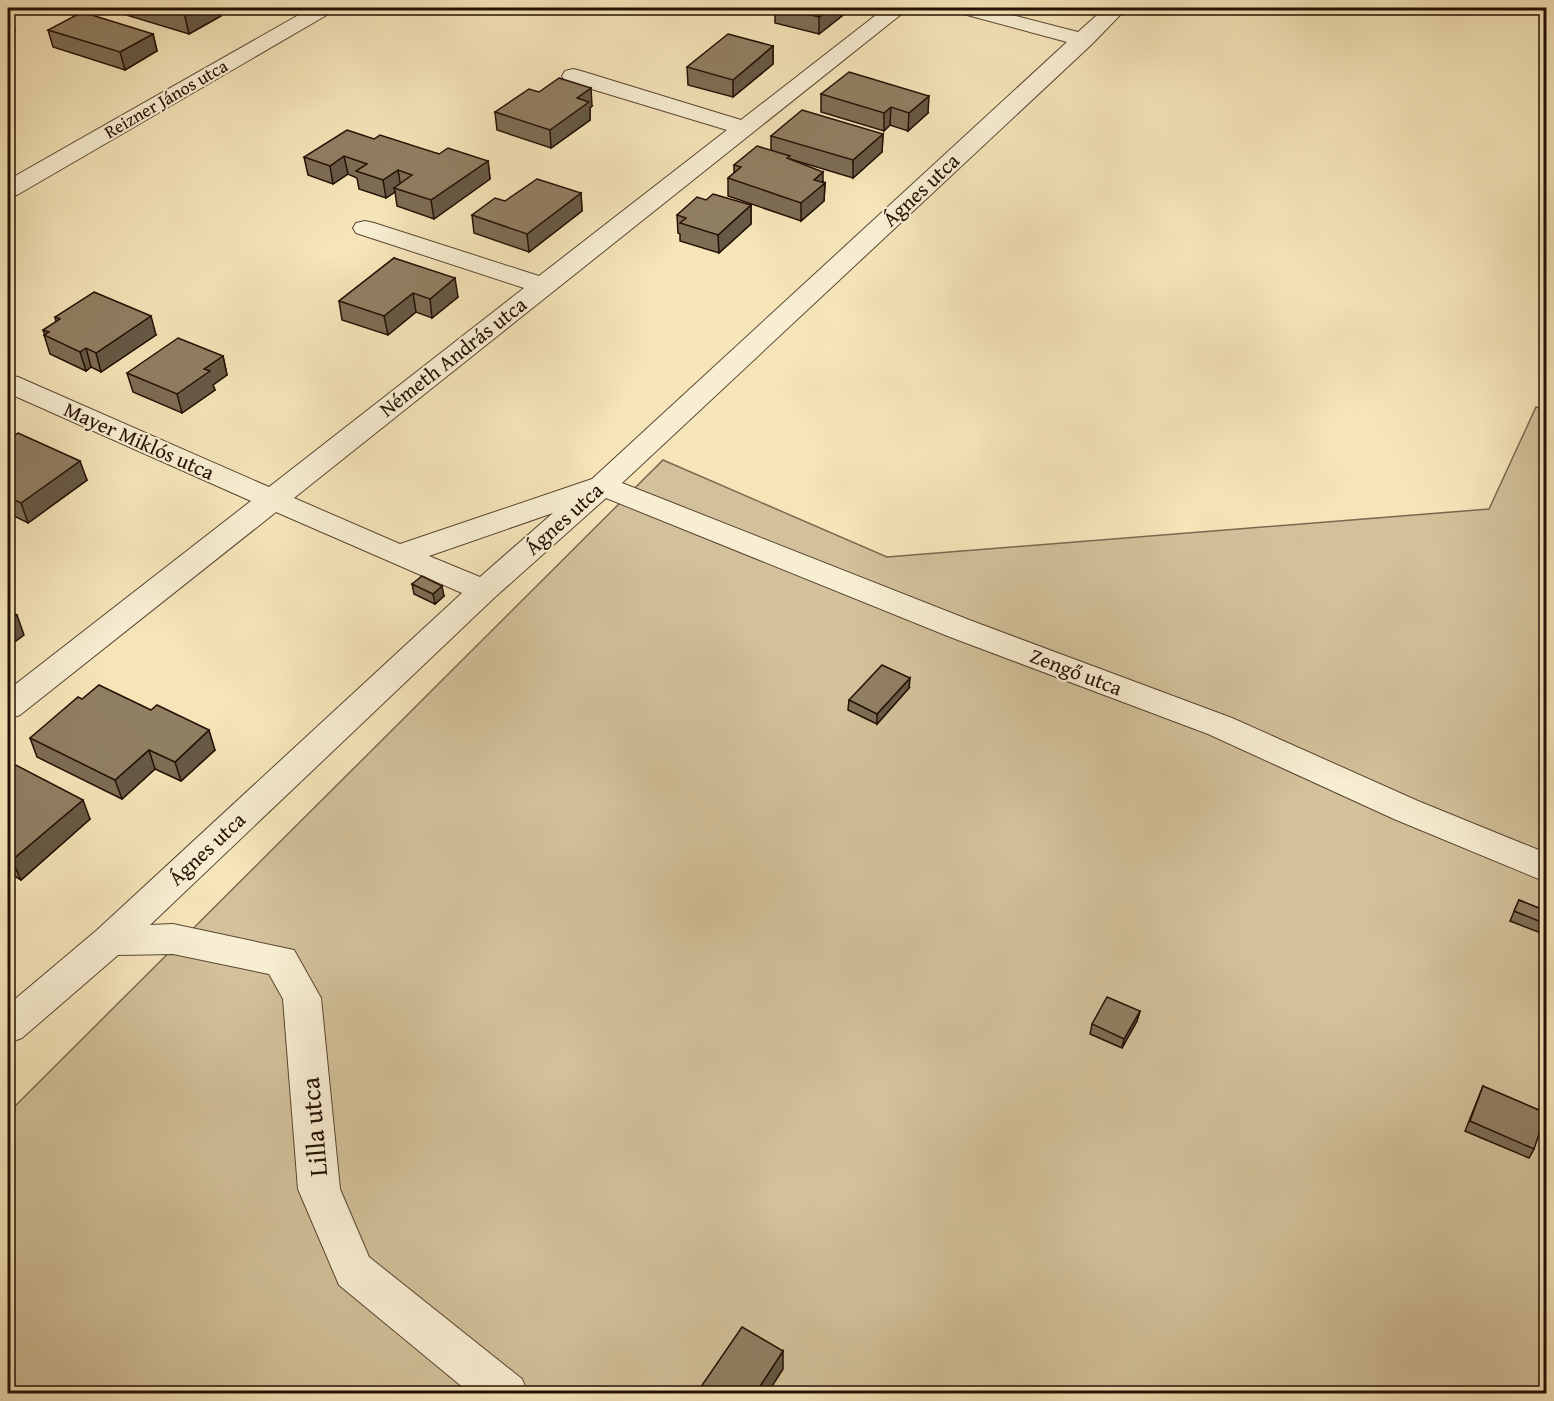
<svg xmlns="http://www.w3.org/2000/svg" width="1554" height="1401" viewBox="0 0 1554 1401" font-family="'Gentium Book Plus',serif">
<rect width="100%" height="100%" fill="#f5e5b9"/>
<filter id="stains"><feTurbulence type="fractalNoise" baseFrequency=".00333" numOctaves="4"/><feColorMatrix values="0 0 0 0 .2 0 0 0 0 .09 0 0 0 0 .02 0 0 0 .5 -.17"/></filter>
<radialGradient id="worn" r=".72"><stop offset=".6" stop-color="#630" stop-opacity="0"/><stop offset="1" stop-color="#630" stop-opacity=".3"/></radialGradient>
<!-- green -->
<polygon fill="#d2c19a" stroke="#7c6850" stroke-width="1.5" points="1536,407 1546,410 1546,1393 8,1394 8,1113 663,460 887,557 1489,509"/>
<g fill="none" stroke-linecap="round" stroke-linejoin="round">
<defs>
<g id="minor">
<polygon points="311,8 336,8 332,12 17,195 8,197 8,180"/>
<path d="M 885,8 L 909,8 L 294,498 L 400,544 L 592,479 L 1067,42 L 956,12 L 953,8 L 985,8 L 1078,32 L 1105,8 L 1127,8 L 1091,45 L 622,483 L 972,621 L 1232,718 L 1418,801 L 1546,853 L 1546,882 L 1394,819 L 1208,734 L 950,637 L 606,498 L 495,597 L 150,925 L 173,924 L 294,950 L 321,998 L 340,1189 L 369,1257 L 522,1379 L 528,1394 L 471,1394 L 339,1285 L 298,1189 L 283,999 L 269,974 L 173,954 L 118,955 L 22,1038 L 8,1043 L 8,1005 L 97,930 L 462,593 L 276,512 L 20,715 L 8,719 L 8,690 L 251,501 L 8,393 L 8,375 L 18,377 L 269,487 L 524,288 L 356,233 L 353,228 L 356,223 L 365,221 L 374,223 L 539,276 L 727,130 L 565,81 L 562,76 L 565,71 L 573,69 L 581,71 L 741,120 ZM 553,513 L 480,577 L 429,556 Z"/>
</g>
</defs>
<!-- minor casing -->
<use href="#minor" stroke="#594532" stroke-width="2"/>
<!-- minor -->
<use href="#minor" fill="#f8eed2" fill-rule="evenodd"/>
</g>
<!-- wall -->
<g fill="#7d6d55" stroke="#251005" stroke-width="1.5">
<polygon points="112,8 219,8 221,16 189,34 113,11"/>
<polygon points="499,8 513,8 509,10"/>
<polygon points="775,8 852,8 819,34 775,23"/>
<polygon points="48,30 153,34 157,51 125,70 53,47"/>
<polygon points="773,46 773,64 733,97 688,85 687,67"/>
<polygon points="821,94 928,113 908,131 890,125 884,131 821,112"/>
<polygon points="592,106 590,108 590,120 551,148 497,130 495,112"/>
<polygon points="883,134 882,152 853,178 790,159 825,183 824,201 801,221 728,196 728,178 734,173 734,165 771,151 771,136"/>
<polygon points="374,139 439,154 488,161 490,179 434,219 397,206 395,192 386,198 359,189 357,178 348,174 333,184 308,175 304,157"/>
<polygon points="581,193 582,211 529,252 474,233 472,215 505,201"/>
<polygon points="706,200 751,205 751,224 719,253 680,241 680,234 678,233 677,215"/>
<polygon points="394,258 458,297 432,318 416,312 388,335 342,320 339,301"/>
<polygon points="55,317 156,335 101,372 91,367 86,371 50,354 44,335 45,335 43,330 56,322"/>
<polygon points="223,356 227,375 213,385 215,390 182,413 133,392 127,373"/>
<polygon points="8,440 87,480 28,523 8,513"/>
<polygon points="412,584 444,596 435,604 414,594"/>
<polygon points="909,688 877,724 848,710 849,700"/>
<polygon points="82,699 215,750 181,781 155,769 122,799 37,757 30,738"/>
<polygon points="8,761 90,819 21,880 8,872"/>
<polygon points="1519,900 1546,911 1546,935 1510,921"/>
<polygon points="1140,1011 1137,1021 1122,1048 1090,1034 1092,1024"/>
<polygon points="1483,1086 1534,1149 1529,1158 1465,1131"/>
</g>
<!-- shaded-wall -->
<g fill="#665945" stroke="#251005" stroke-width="1.5">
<polygon points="183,8 219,8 221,16 189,34"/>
<polygon points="831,8 852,8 819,34 819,17"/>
<polygon points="10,14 15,31 8,35 8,15"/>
<polygon points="153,34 157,51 125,70 120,52"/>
<polygon points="773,46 773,64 733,97 733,80"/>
<polygon points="591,88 592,106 590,108 590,120 551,148 550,130 577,98"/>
<polygon points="929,96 928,113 908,131 909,113"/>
<polygon points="891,107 890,125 884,131 884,113"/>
<polygon points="883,134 882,152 853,178 853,160"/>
<polygon points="344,156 348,174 333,184 330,166"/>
<polygon points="488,161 490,179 434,219 431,200"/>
<polygon points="398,170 401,188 394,188 395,192 386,198 383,180"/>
<polygon points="823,172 823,185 825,183 824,201 801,221 801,203 814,180"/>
<polygon points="581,193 582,211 529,252 527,234"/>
<polygon points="751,205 751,224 719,253 718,235"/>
<polygon points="455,278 458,297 432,318 430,299"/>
<polygon points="413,293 416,312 388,335 384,316"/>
<polygon points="151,316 156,335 101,372 96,353"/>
<polygon points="86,348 91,367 86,371 80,352"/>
<polygon points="223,356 227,375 213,385 215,390 182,413 177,394 204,369"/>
<polygon points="80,461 87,480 28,523 21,503"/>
<polygon points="442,586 444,596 435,604 433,594"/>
<polygon points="17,615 24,635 8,647 8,622"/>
<polygon points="910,678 909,688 877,724 877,714"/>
<polygon points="209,730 215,750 181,781 175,762"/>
<polygon points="149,750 155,769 122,799 115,780"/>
<polygon points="83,800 90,819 21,880 12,860"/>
<polygon points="1140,1011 1137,1021 1122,1048 1124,1039"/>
<polygon points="783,1351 783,1369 767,1394 755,1394"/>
</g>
<!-- building -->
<g fill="#917f63" stroke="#251005" stroke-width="1.5">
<polygon points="782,8 831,8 819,17"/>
<polygon points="82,12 153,34 120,52 48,30"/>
<polygon points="728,34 773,46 733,80 687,67"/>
<polygon points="849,72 929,96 909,113 891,107 884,113 821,94"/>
<polygon points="559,78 591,88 577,98 589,102 550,130 495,112 529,89 539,92"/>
<polygon points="802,110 883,134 853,160 771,136"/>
<polygon points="347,130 374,139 380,135 439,154 448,148 488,161 431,200 394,188 412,175 398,170 383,180 356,171 367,164 344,156 330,166 304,157"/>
<polygon points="757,146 790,156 787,158 823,172 814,180 825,183 801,203 728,178 741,167 734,165"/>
<polygon points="537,179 581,193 527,234 472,215 495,198 505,201"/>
<polygon points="713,194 751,205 718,235 680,223 686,218 677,215 697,197 706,200"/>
<polygon points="394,258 455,278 430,299 413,293 384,316 339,301"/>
<polygon points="94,292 151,316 96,353 86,348 80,352 44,335 49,332 43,330 60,319 55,317"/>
<polygon points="178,338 223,356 204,369 210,371 177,394 127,373"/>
<polygon points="18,433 80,461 21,503 8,497 8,440"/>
<polygon points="422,576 442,586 433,594 412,584"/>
<polygon points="8,610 17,615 8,622"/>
<polygon points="882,665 910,678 877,714 849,700"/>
<polygon points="99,685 151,710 157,705 209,730 175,762 149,750 115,780 30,738 78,697 82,699"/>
<polygon points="8,761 83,800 12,860 8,858"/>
<polygon points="1519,900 1546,911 1546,924 1514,911"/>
<polygon points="1107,997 1140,1011 1124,1039 1092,1024"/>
<polygon points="1483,1086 1546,1113 1534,1149 1470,1121"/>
<polygon points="742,1327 783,1351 755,1394 696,1394"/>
</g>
<g text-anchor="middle" stroke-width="4.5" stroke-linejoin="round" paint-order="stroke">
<!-- far-street labels -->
<g font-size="18" fill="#251005" stroke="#f8eed2">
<text transform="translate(166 99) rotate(-30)" y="6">Reizner János utca</text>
</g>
<!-- street labels -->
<g font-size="21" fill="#251005" stroke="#f8eed2">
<text transform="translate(921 190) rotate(-43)" y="7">Ágnes utca</text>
<text transform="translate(453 357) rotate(-38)" y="7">Németh András utca</text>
<text transform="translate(139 441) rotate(24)" y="7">Mayer Miklós utca</text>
<text transform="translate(564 519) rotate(-42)" y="7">Ágnes utca</text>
<text transform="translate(1076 672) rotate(21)" y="7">Zengő utca</text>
<text transform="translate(207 849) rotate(-43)" y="7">Ágnes utca</text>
</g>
<!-- near-street labels -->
<g font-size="26" fill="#251005" stroke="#f8eed2">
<text transform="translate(314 1127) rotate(-95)" y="9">Lilla utca</text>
</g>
</g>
<!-- margin -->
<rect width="1554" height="1401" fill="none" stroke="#f5e5b9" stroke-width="30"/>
<rect x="9" y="9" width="1536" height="1383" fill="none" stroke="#251005" stroke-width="3"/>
<rect x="15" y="15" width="1524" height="1371" fill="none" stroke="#251005" stroke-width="1.5"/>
<rect width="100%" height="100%" filter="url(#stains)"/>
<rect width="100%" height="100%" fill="url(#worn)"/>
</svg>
